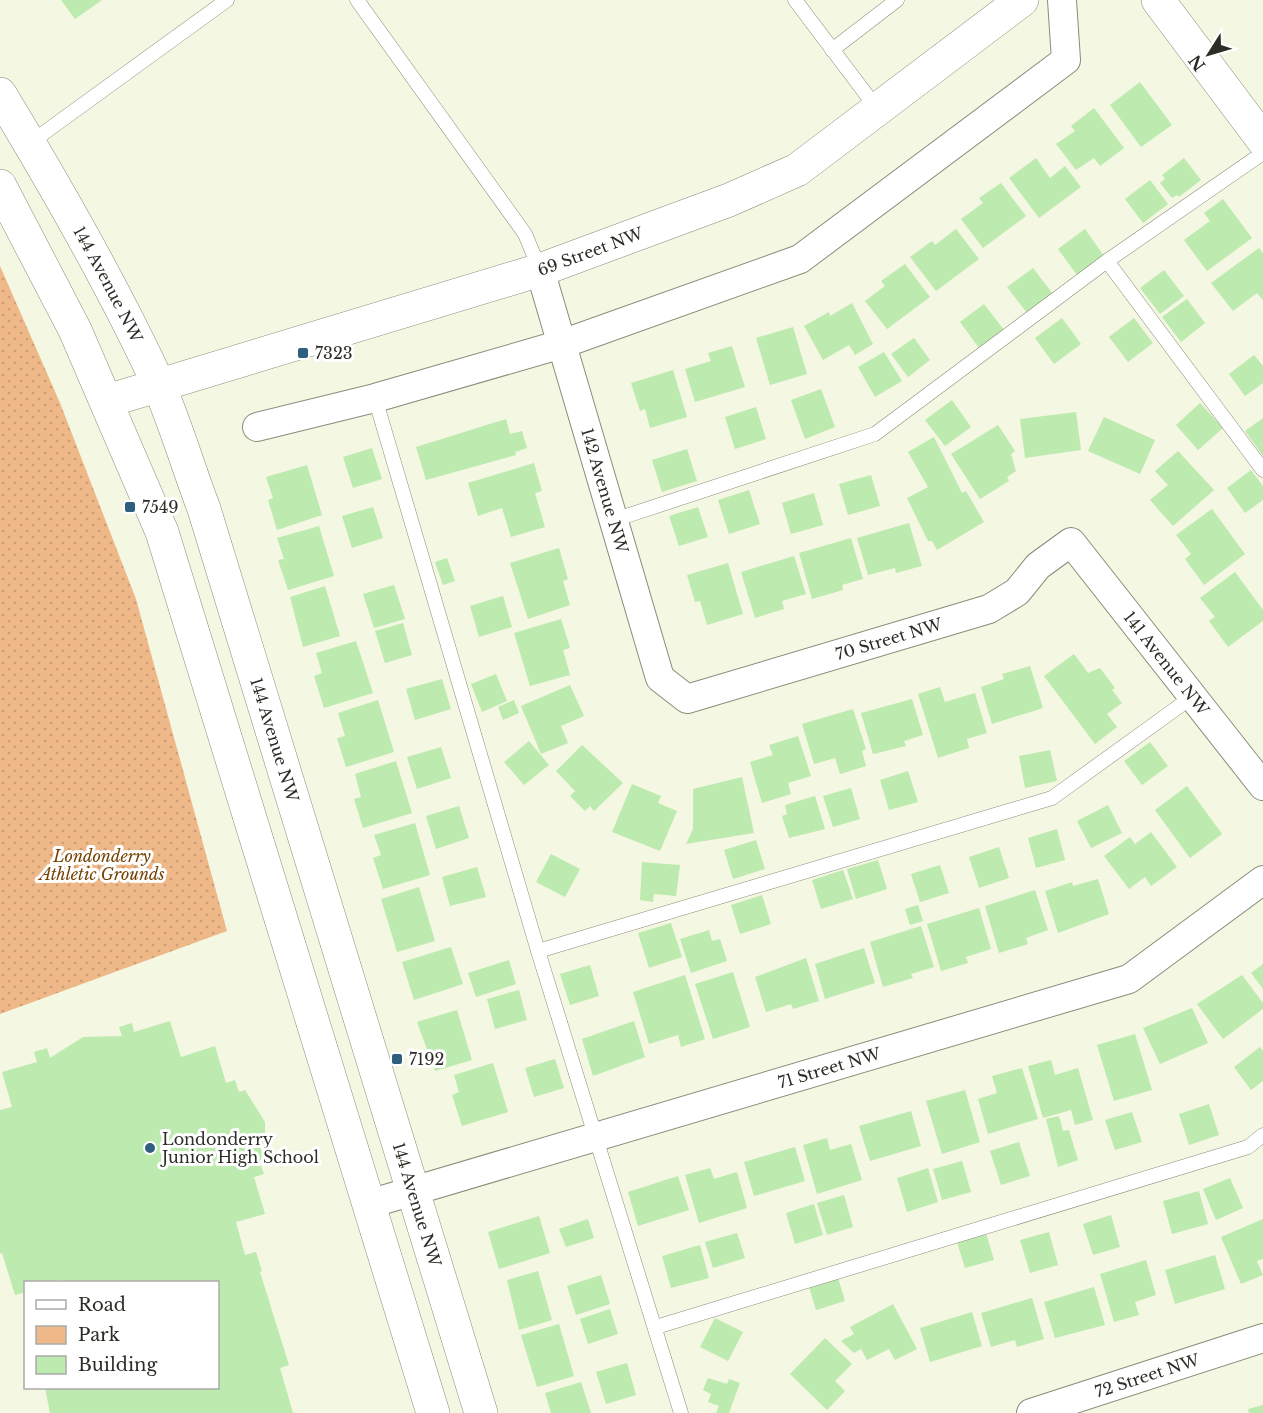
<svg xmlns="http://www.w3.org/2000/svg" width="1263" height="1413" viewBox="0 0 1263 1413" font-family="'Libre Baskerville',serif">
<defs>
<pattern id="green-dots" width="8" height="8" patternUnits="userSpaceOnUse" patternTransform="scale(1.5)"><rect width="8" height="8" fill="#eeb888"/><path d="M2 2h.1M6 6h.1" fill="none" stroke="#cc9e75" stroke-width="1.8" stroke-linecap="round"/></pattern>
</defs>
<rect width="100%" height="100%" fill="#f4f7e2"/>
<!-- green -->
<polygon fill="url(#green-dots)" points="0,266 60,403 136,599 227,931 0,1014"/>
<!-- building -->
<g fill="#bdeaae">
<polygon points="61,0 102,0 75,19"/>
<polygon points="1140,82 1172,125 1141,147 1110,105"/>
<polygon points="1094,108 1124,148 1100,166 1094,158 1076,170 1056,144 1075,131 1071,126"/>
<polygon points="1036,158 1050,178 1065,166 1081,187 1039,218 1009,178"/>
<polygon points="1184,158 1201,180 1179,197 1177,195 1172,198 1160,183 1165,179 1162,175"/>
<polygon points="1150,180 1168,204 1143,223 1125,199"/>
<polygon points="1001,183 1026,216 983,248 961,219 983,203 979,198"/>
<polygon points="1223,199 1252,238 1207,271 1184,240 1210,221 1204,213"/>
<polygon points="956,229 979,259 936,291 910,257 932,241 935,245"/>
<polygon points="1085,229 1104,256 1077,275 1058,249"/>
<polygon points="1259,248 1263,253 1263,300 1257,293 1233,311 1211,283"/>
<polygon points="905,264 930,297 887,329 865,301 885,286 881,281"/>
<polygon points="1033,268 1053,294 1027,313 1007,287"/>
<polygon points="1164,270 1184,296 1160,314 1140,288"/>
<polygon points="1187,299 1205,323 1181,342 1162,317"/>
<polygon points="852,303 873,344 855,355 849,345 823,360 804,326 829,312 830,316"/>
<polygon points="984,304 1004,330 979,348 960,322"/>
<polygon points="1062,318 1081,344 1054,364 1035,338"/>
<polygon points="1134,318 1153,343 1128,362 1109,337"/>
<polygon points="793,327 807,374 770,385 756,338"/>
<polygon points="914,338 930,360 908,377 891,354"/>
<polygon points="732,346 745,387 695,402 685,369 711,361 708,353"/>
<polygon points="884,352 902,381 875,397 858,367"/>
<polygon points="1254,355 1263,366 1263,383 1245,396 1229,374"/>
<polygon points="673,370 687,417 650,428 645,409 640,411 631,383"/>
<polygon points="821,389 835,427 805,439 791,400"/>
<polygon points="952,400 971,427 945,446 925,420"/>
<polygon points="1200,403 1223,428 1198,450 1176,425"/>
<polygon points="756,407 766,439 735,449 725,417"/>
<polygon points="1076,412 1081,450 1025,458 1020,419"/>
<polygon points="1104,417 1155,440 1140,474 1088,451"/>
<polygon points="1263,418 1263,456 1245,431"/>
<polygon points="506,419 510,434 522,431 527,448 515,452 516,455 426,480 416,447"/>
<polygon points="998,425 1015,451 1011,454 1016,471 1007,477 1009,481 980,499 951,454"/>
<polygon points="934,437 962,493 966,491 984,522 937,550 932,541 928,541 907,498 928,487 908,452"/>
<polygon points="372,448 382,479 353,488 343,457"/>
<polygon points="687,449 697,481 662,492 652,460"/>
<polygon points="1178,451 1214,490 1173,526 1150,500 1168,485 1155,471"/>
<polygon points="534,463 542,491 535,493 545,527 511,537 502,508 478,516 468,483"/>
<polygon points="307,465 322,515 277,530 268,500 273,498 266,477"/>
<polygon points="1251,470 1263,486 1263,500 1245,513 1227,488"/>
<polygon points="871,475 880,506 848,515 839,484"/>
<polygon points="749,490 760,524 729,534 718,500"/>
<polygon points="814,493 823,525 791,534 782,503"/>
<polygon points="373,507 383,538 352,548 342,516"/>
<polygon points="698,507 708,537 679,546 669,516"/>
<polygon points="1212,509 1245,554 1204,585 1185,559 1191,554 1176,535"/>
<polygon points="909,523 922,566 896,573 895,568 868,575 857,538"/>
<polygon points="319,526 334,576 288,590 278,560 284,559 277,538"/>
<polygon points="851,538 863,579 842,585 843,590 812,599 799,553"/>
<polygon points="559,548 568,579 563,581 570,605 528,619 510,563"/>
<polygon points="794,556 806,594 782,601 784,609 755,618 741,572"/>
<polygon points="447,558 455,581 443,585 435,562"/>
<polygon points="728,563 743,614 707,625 700,601 695,602 687,575"/>
<polygon points="1235,572 1263,610 1263,621 1228,647 1209,621 1215,617 1200,598"/>
<polygon points="394,585 405,619 374,628 363,594"/>
<polygon points="325,586 340,636 303,647 290,597"/>
<polygon points="503,596 512,627 479,637 470,606"/>
<polygon points="561,619 570,648 563,650 570,675 530,686 514,633"/>
<polygon points="403,623 412,655 385,663 375,631"/>
<polygon points="356,641 373,693 324,708 314,676 322,673 316,653"/>
<polygon points="1074,654 1088,673 1100,668 1115,688 1112,690 1122,703 1107,714 1117,727 1095,744 1044,676"/>
<polygon points="1030,666 1043,708 992,724 981,687 1004,679 1002,674"/>
<polygon points="496,674 507,701 482,712 471,684"/>
<polygon points="442,679 451,709 415,720 406,689"/>
<polygon points="570,685 584,716 561,726 568,743 541,754 521,706"/>
<polygon points="940,687 945,702 975,693 987,733 967,739 969,748 938,758 918,694"/>
<polygon points="912,699 923,735 904,741 906,746 873,754 861,713"/>
<polygon points="378,700 394,752 346,767 337,738 345,736 338,713"/>
<polygon points="514,700 519,713 503,720 498,707"/>
<polygon points="853,709 866,749 862,751 866,766 840,774 835,758 814,764 802,724"/>
<polygon points="798,736 811,776 788,783 791,794 762,803 750,762 773,755 769,745"/>
<polygon points="529,741 549,765 524,785 504,762"/>
<polygon points="1150,742 1168,766 1142,785 1124,761"/>
<polygon points="582,745 623,783 594,811 590,806 585,811 570,796 575,791 556,771"/>
<polygon points="441,747 451,778 417,789 407,757"/>
<polygon points="1050,750 1057,781 1025,788 1019,756"/>
<polygon points="396,761 412,813 363,828 354,799 361,797 355,774"/>
<polygon points="908,771 918,802 889,810 880,780"/>
<polygon points="742,777 754,833 686,844 693,829 693,789"/>
<polygon points="632,784 661,796 658,803 677,811 660,851 612,832"/>
<polygon points="1187,786 1222,834 1190,858 1155,810"/>
<polygon points="851,788 860,819 833,827 823,796"/>
<polygon points="815,796 825,829 789,838 782,816 787,814 785,805"/>
<polygon points="1108,805 1122,833 1091,848 1077,821"/>
<polygon points="459,806 469,838 436,849 426,816"/>
<polygon points="415,823 430,875 383,889 373,858 381,855 374,835"/>
<polygon points="1057,829 1065,860 1036,868 1028,838"/>
<polygon points="1151,832 1177,867 1151,886 1145,877 1129,889 1104,856 1130,837 1135,844"/>
<polygon points="756,840 765,869 733,879 724,850"/>
<polygon points="999,847 1009,878 979,888 969,857"/>
<polygon points="551,854 580,869 565,897 536,882"/>
<polygon points="878,860 887,889 856,899 847,869"/>
<polygon points="642,862 680,865 676,896 654,894 653,902 640,900"/>
<polygon points="940,865 949,893 920,902 911,874"/>
<polygon points="477,867 486,897 450,906 442,877"/>
<polygon points="843,870 853,899 821,909 812,880"/>
<polygon points="1098,879 1109,914 1058,933 1045,891 1072,882 1073,886"/>
<polygon points="419,887 435,941 397,952 381,899"/>
<polygon points="1035,890 1048,930 1026,938 1028,944 999,953 985,906"/>
<polygon points="762,895 771,924 740,934 731,905"/>
<polygon points="918,905 923,921 910,925 905,909"/>
<polygon points="979,908 991,949 966,957 968,963 941,971 927,924"/>
<polygon points="671,923 682,957 649,968 638,933"/>
<polygon points="921,926 934,967 911,974 913,978 883,987 870,942"/>
<polygon points="709,930 712,941 720,939 727,961 691,973 680,939"/>
<polygon points="451,947 463,984 414,1000 402,962"/>
<polygon points="864,948 875,983 825,999 815,964"/>
<polygon points="806,958 819,1001 793,1009 791,1004 766,1012 755,977"/>
<polygon points="509,960 516,984 476,997 468,973"/>
<polygon points="1263,964 1263,989 1251,973"/>
<polygon points="590,965 599,996 570,1005 560,974"/>
<polygon points="733,972 750,1027 713,1039 695,984"/>
<polygon points="685,975 705,1039 681,1047 678,1035 649,1044 633,992"/>
<polygon points="1242,975 1263,1003 1263,1009 1223,1039 1197,1004"/>
<polygon points="519,990 527,1020 495,1029 487,999"/>
<polygon points="1192,1008 1208,1043 1160,1064 1143,1028"/>
<polygon points="457,1010 472,1060 435,1071 417,1022"/>
<polygon points="170,1021 181,1057 215,1046 226,1083 235,1080 239,1092 245,1090 265,1122 265,1159 259,1161 264,1174 254,1177 265,1214 236,1222 245,1255 256,1252 262,1271 260,1272 289,1365 280,1368 293,1413 50,1413 45,1388 218,1388 218,1282 66,1282 65,1280 26,1282 26,1292 15,1295 2,1253 0,1254 0,1110 12,1107 2,1072 37,1062 34,1052 47,1048 50,1058 83,1037 122,1036 119,1027 132,1023 134,1032"/>
<polygon points="634,1021 645,1057 593,1076 582,1039"/>
<polygon points="1135,1034 1152,1090 1114,1101 1097,1045"/>
<polygon points="1260,1047 1263,1051 1263,1081 1251,1090 1234,1067"/>
<polygon points="555,1059 564,1088 534,1097 525,1068"/>
<polygon points="1051,1060 1055,1075 1078,1068 1093,1120 1075,1125 1071,1110 1043,1118 1028,1066"/>
<polygon points="493,1063 508,1112 462,1126 452,1095 459,1092 454,1075"/>
<polygon points="1022,1068 1038,1119 988,1134 978,1099 997,1093 992,1076"/>
<polygon points="965,1090 980,1142 942,1154 926,1101"/>
<polygon points="1209,1104 1219,1135 1189,1145 1179,1114"/>
<polygon points="911,1111 921,1146 870,1161 859,1126"/>
<polygon points="1132,1112 1142,1142 1115,1150 1105,1120"/>
<polygon points="1059,1116 1063,1131 1069,1130 1078,1160 1058,1167 1046,1119"/>
<polygon points="827,1138 830,1150 851,1144 862,1180 817,1194 803,1145"/>
<polygon points="1019,1142 1030,1176 1001,1185 990,1151"/>
<polygon points="795,1147 805,1181 754,1196 744,1162"/>
<polygon points="962,1161 971,1192 942,1200 933,1169"/>
<polygon points="710,1168 714,1179 737,1172 747,1208 699,1223 685,1175"/>
<polygon points="928,1168 938,1202 907,1212 897,1178"/>
<polygon points="678,1176 689,1210 638,1226 628,1192"/>
<polygon points="1230,1178 1243,1208 1216,1220 1203,1189"/>
<polygon points="1199,1191 1208,1224 1172,1234 1163,1201"/>
<polygon points="844,1195 853,1227 827,1235 817,1203"/>
<polygon points="814,1204 823,1235 795,1244 786,1213"/>
<polygon points="1111,1215 1120,1247 1093,1255 1083,1224"/>
<polygon points="539,1216 550,1253 499,1269 488,1232"/>
<polygon points="588,1219 594,1238 566,1247 559,1229"/>
<polygon points="1263,1219 1263,1259 1257,1261 1263,1275 1241,1284 1221,1237"/>
<polygon points="1049,1232 1058,1265 1030,1273 1020,1240"/>
<polygon points="737,1233 745,1258 713,1268 705,1242"/>
<polygon points="986,1233 994,1260 965,1268 957,1242"/>
<polygon points="700,1245 709,1278 671,1288 662,1256"/>
<polygon points="1215,1255 1225,1289 1175,1304 1165,1270"/>
<polygon points="1146,1260 1156,1295 1135,1302 1139,1315 1114,1322 1100,1274"/>
<polygon points="538,1271 552,1320 519,1330 507,1280"/>
<polygon points="601,1275 610,1304 576,1315 567,1286"/>
<polygon points="838,1278 845,1301 816,1310 809,1287"/>
<polygon points="1094,1287 1105,1325 1055,1338 1044,1302"/>
<polygon points="1032,1298 1044,1339 1017,1347 1015,1340 991,1347 981,1313"/>
<polygon points="893,1304 917,1349 895,1360 889,1349 867,1360 861,1349 854,1353 841,1341 854,1334 850,1327"/>
<polygon points="610,1309 618,1334 588,1344 580,1319"/>
<polygon points="972,1312 982,1346 930,1362 920,1328"/>
<polygon points="715,1318 743,1332 728,1361 700,1347"/>
<polygon points="559,1324 574,1376 537,1387 521,1335"/>
<polygon points="825,1338 852,1364 835,1381 845,1391 827,1410 790,1374"/>
<polygon points="627,1363 636,1395 606,1404 596,1372"/>
<polygon points="708,1378 727,1384 729,1379 740,1383 729,1413 716,1413 719,1406 708,1402 711,1394 703,1390"/>
<polygon points="581,1382 591,1413 551,1413 545,1393"/>
<polygon points="1263,1405 1263,1413 1249,1413 1248,1409"/>
</g>
<g fill="none" stroke-linecap="round" stroke-linejoin="round">
<defs>
<g id="service">
<polyline points="357,0 525,234 540,270"/>
<polyline points="795,0 878,110"/>
<polyline points="832,50 897,0"/>
<polyline points="30,143 227,0"/>
<polyline points="1107,261 1263,470"/>
<polyline points="375,398 538,951 681,1413"/>
<polyline points="614,520 875,434 1107,261 1263,153"/>
<polyline points="538,951 1052,798 1192,697"/>
<polyline points="656,1327 1248,1147 1263,1135"/>
</g>
<g id="minor">
<path id="s1" d="M 540,270 L 660,678 L 687,699 L 989,609 L 1017,592 L 1038,566 L 1071,542 L 1263,786"/>
<polyline points="257,427 375,398 562,344 800,259 1066,60 1062,0"/>
<path id="s2" d="M 369,1204 L 1129,979 L 1263,880"/>
<path id="s3" d="M 1031,1413 L 1263,1338"/>
</g>
<g id="tertiary">
<polyline points="1158,0 1263,140"/>
<path id="s4" d="M 0,94 C 57,188 111,282 157,381 C 175,422 188,467 204,509 L 481,1413"/>
<polyline points="0,186 75,330 162,532 433,1413"/>
<path id="s5" d="M 107,401 L 540,270 L 729,200 L 797,170 L 1022,0"/>
</g>
</defs>
<!-- service casing -->
<use href="#service" stroke="#8a8c7a" stroke-width="15"/>
<!-- minor casing -->
<use href="#minor" stroke="#8a8c7a" stroke-width="30"/>
<!-- tertiary casing -->
<use href="#tertiary" stroke="#8a8c7a" stroke-width="34"/>
<!-- service -->
<use href="#service" stroke="#fff" stroke-width="14"/>
<!-- minor -->
<use href="#minor" stroke="#fff" stroke-width="28"/>
<!-- tertiary -->
<use href="#tertiary" stroke="#fff" stroke-width="33"/>
</g>
<!-- markers -->
<g fill="#2f5f7e" stroke="#fff" stroke-width="2">
<rect x="297" y="347" width="12" height="12" rx="3"/>
<rect x="124" y="501" width="12" height="12" rx="3"/>
<rect x="391" y="1053" width="12" height="12" rx="3"/>
<circle cx="150" cy="1148" r="6"/>
</g>
<g text-anchor="middle" stroke-width="6" stroke-linejoin="round" paint-order="stroke">
<!-- street labels -->
<g font-size="16" fill="#2c2d25" stroke="#fff">
<text dy="6" stroke="none"><textPath href="#s5" startOffset="506">69 Street NW</textPath></text>
<text dy="6" stroke="none"><textPath href="#s4" startOffset="219">144 Avenue NW</textPath></text>
<text dy="6" stroke="none"><textPath href="#s1" startOffset="230">142 Avenue NW</textPath></text>
<text dy="6" stroke="none"><textPath href="#s1" startOffset="670">70 Street NW</textPath></text>
<text dy="6" stroke="none"><textPath href="#s1" startOffset="1036">141 Avenue NW</textPath></text>
<text dy="6" stroke="none"><textPath href="#s4" startOffset="705">144 Avenue NW</textPath></text>
<text dy="6" stroke="none"><textPath href="#s2" startOffset="480">71 Street NW</textPath></text>
<text dy="6" stroke="none"><textPath href="#s4" startOffset="1191">144 Avenue NW</textPath></text>
<text dy="6" stroke="none"><textPath href="#s3" startOffset="122">72 Street NW</textPath></text>
</g>
<!-- poi labels -->
<g font-size="16" fill="#2c2d25" stroke="#fff" text-anchor="start">
<text x="315" y="359">7323</text>
<text x="142" y="513">7549</text>
<text x="409" y="1065">7192</text>
<text x="162" y="1145">Londonderry<tspan x="162" dy="18">Junior High School</tspan></text>
</g>
<!-- park labels -->
<g font-size="16" font-style="italic" fill="#754202" stroke="#fff">
<text x="102" y="862">Londonderry<tspan x="102" dy="18">Athletic Grounds</tspan></text>
</g>
</g>
<!-- legend -->
<rect x="24" y="1281" width="195" height="108" fill="#ffffff" stroke="#ababa8" stroke-width="1.5"/>
<rect x="36" y="1300" width="30" height="9" fill="#ffffff" stroke="#ababa8" stroke-width="1.5"/>
<text x="78" y="1311" font-size="18" fill="#2c2d25">Road</text>
<rect x="36" y="1326" width="30" height="18" fill="#eeb888" stroke="#ababa8" stroke-width="1.5"/>
<text x="78" y="1341" font-size="18" fill="#2c2d25">Park</text>
<rect x="36" y="1356" width="30" height="18" fill="#bdeaae" stroke="#ababa8" stroke-width="1.5"/>
<text x="78" y="1371" font-size="18" fill="#2c2d25">Building</text>
<!-- north arrow -->
<g transform="translate(1209 54) rotate(233)" stroke="#ffffff" stroke-width="4.5" paint-order="stroke">
<path d="M0-4.5L10 22L0 15L-10 22Z" fill="#2c2d25"/>
<text y="-9" font-size="16" font-weight="bold" text-anchor="middle" fill="#2c2d25">N</text>
</g>
</svg>
